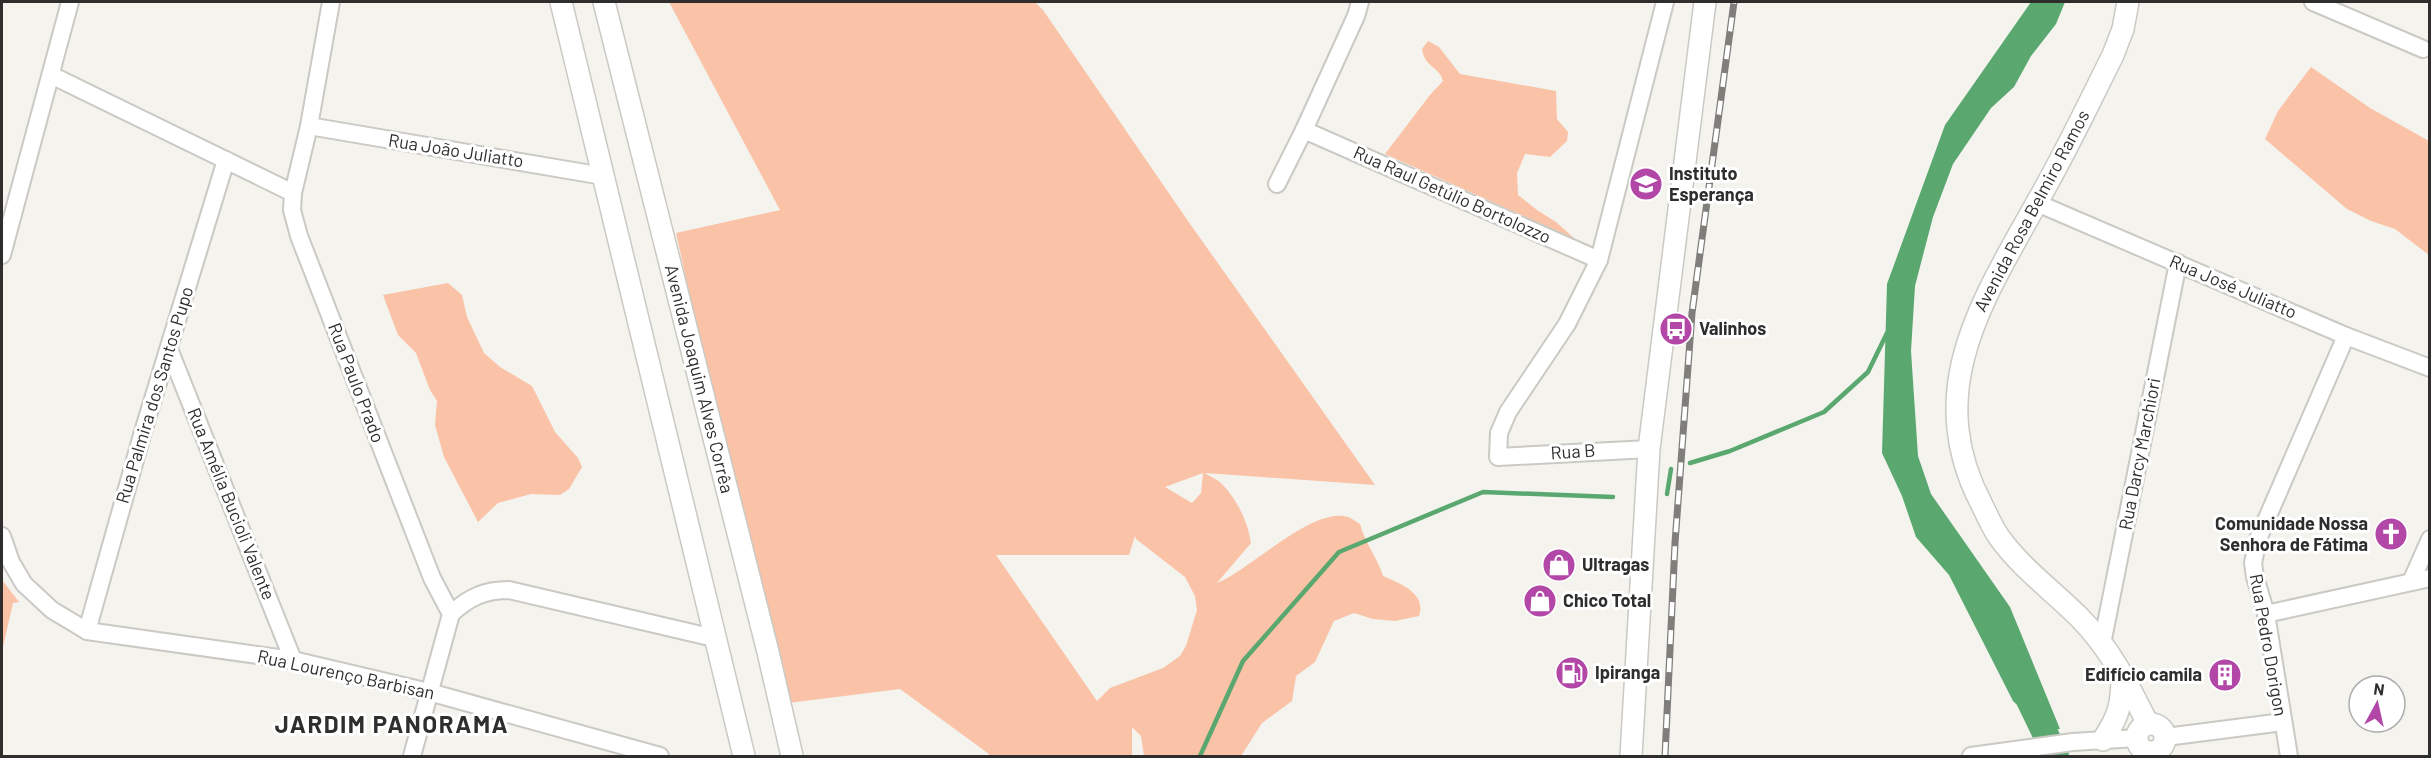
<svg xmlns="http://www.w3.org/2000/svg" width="2431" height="758" viewBox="0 0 2431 758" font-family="Barlow,sans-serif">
<rect width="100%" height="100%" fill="#f4f3ee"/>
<!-- green -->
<g fill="#fac2a6" fill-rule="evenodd">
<path d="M 669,2 L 1035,2 L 1043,10 L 1188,221 L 1375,485 L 1205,473 C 1210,477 1217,479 1221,483 C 1237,499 1248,522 1251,543 L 1217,583 C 1250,570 1313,506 1348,517 C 1352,518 1356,522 1360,524 C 1365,543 1377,557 1383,576 C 1399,583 1427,593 1419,616 L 1395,621 L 1373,619 L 1354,613 L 1334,621 L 1315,662 L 1296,676 L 1292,701 L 1262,723 L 1241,756 L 1144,756 L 1141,736 L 1132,727 L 1132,756 L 989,756 L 989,754 L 900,689 L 780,704 L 676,233 L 780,210 ZM 1203,473 L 1201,493 L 1192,503 L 1165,487 ZM 1135,536 L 1136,539 L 1185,577 L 1195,596 L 1197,610 L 1186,646 L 1180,656 L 1163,668 L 1110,688 L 1097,701 L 996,555 L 1129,555 Z"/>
<path d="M 1428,41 L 1439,47 L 1460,74 L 1556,91 L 1557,119 L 1568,132 L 1567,141 L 1550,157 L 1525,154 L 1517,173 L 1518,195 L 1537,210 L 1556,222 L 1575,239 L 1385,154 L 1430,95 L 1443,81 C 1439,66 1425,68 1422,49 Z"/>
<polygon points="2311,67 2370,108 2429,141 2429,255 2395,229 2371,221 2347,209 2265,139 2278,111"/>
<polygon points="448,283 462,295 467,317 484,353 500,367 532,386 555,432 578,458 582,467 569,489 560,495 531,494 498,503 478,522 444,457 435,425 437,401 430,390 416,353 398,335 383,295"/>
<polygon points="2,580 19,602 13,603 3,647"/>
</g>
<!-- water -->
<polygon fill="#5aa870" points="2031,2 2065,2 2056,24 2031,56 2014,87 1991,108 1953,164 1933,217 1915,286 1911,351 1918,456 1931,494 2010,607 2060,729 2032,732 2032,719 2013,701 1949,575 1916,537 1902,496 1882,453 1887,284 1945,125"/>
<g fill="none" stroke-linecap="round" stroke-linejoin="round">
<!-- stream -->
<g stroke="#5aa870" stroke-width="4.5">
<polyline points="1690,463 1730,451 1824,412 1868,372 1887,333"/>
<polyline points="1667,494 1671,469"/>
<polyline points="1200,756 1243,661 1339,552 1483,492 1613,497"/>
</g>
<!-- river -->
<polyline stroke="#5aa870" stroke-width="26" points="2029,700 2056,756"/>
<defs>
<g id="minor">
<polyline points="331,2 309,126 293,193 292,210 299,236 432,578 451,614 412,756"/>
<polyline points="2313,2 2423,49"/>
<polyline points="51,75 293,193"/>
<polyline points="309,126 603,176"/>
<polyline points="1304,130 1599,260"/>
<polyline points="1277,184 1304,130 1356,16 1360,2"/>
<polyline points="2037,203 2346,336 2430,368"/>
<polyline points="2,255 70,2"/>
<polyline points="169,349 293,660"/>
<polyline points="1649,449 1498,457 1499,433 1508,412 1567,324 1599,260 1665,2"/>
<polyline points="2,536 11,562 24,584 52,610 87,631 293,660 429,692 660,756"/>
<polyline points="2411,582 2430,539"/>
<path d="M 451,614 C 469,597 485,590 509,590 L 714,638"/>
<polyline points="2266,614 2430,578"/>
<polyline points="87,631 142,435 226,160"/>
<polyline points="2102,644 2178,263"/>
<polyline points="2166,737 2283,722"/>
<polyline points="1971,756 2073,742 2137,738"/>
<polyline points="2289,756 2266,614 2255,577 2253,563 2258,539 2346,336"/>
</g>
<g id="major">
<polyline points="561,2 744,756"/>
<polyline points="604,2 768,652 792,756"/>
<path d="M 2128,2 L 2123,29 L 2113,55 C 2088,105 2064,156 2036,204 C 1981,303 1922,392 1982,505 C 1987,515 1992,527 1999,537 C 2021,568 2053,591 2079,617 C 2110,648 2129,686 2148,724"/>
<circle cx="2151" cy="738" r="14"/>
<path d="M 2103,740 C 2119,716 2122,704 2122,675"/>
<polyline points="1631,756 1649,449 1705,2"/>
</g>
</defs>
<!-- minor casing -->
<use href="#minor" stroke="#cac9c4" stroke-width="20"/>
<!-- major casing -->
<use href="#major" stroke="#cac9c4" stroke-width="24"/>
<!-- minor -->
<use href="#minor" stroke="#fff" stroke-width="16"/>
<!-- major -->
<use href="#major" stroke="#fff" stroke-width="21"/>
<defs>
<polyline id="rail" points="1665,756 1675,543 1692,313 1734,2"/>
</defs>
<!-- rail casing -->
<use href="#rail" stroke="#7f7e7b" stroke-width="7"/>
<!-- rail -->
<use href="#rail" stroke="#fff" stroke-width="4.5" stroke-dasharray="14" stroke-linecap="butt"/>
</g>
<!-- icons -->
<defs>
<symbol id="school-disc" viewBox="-11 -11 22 22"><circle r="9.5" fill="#b247a8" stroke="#fff"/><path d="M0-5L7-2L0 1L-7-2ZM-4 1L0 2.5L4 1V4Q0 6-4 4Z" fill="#fff"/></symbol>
<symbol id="bus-disc" viewBox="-11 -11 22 22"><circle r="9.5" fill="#b247a8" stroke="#fff"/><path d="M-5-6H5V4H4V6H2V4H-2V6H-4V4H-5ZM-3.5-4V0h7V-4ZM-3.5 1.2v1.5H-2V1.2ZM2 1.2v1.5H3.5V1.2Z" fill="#fff"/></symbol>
<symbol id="church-disc" viewBox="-11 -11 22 22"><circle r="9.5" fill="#b247a8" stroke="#fff"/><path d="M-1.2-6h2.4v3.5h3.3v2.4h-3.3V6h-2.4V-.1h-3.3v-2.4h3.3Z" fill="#fff"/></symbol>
<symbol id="shop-disc" viewBox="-11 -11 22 22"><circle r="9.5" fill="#b247a8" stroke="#fff"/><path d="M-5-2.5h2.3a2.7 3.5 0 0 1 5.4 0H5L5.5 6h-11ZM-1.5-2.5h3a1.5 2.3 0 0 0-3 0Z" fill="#fff"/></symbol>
<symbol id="fuel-disc" viewBox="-11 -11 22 22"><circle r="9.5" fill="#b247a8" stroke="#fff"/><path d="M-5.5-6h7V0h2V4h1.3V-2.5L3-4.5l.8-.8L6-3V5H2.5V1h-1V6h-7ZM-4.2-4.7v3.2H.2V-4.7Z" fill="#fff"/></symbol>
<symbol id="building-disc" viewBox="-11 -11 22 22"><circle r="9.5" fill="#b247a8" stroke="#fff"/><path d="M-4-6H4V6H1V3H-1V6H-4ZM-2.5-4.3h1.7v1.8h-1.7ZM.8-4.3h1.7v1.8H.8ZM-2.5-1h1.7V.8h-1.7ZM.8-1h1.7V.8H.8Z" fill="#fff"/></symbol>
</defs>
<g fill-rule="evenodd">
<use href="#school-disc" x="1627" y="165" width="38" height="38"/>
<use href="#bus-disc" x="1657" y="310" width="38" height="38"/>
<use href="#church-disc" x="2372" y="515" width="38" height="38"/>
<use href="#shop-disc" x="1540" y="546" width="38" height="38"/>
<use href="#shop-disc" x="1521" y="582" width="38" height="38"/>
<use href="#fuel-disc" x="1553" y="654" width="38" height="38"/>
<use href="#building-disc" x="2206" y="656" width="38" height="38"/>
</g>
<g text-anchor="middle" stroke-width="6" stroke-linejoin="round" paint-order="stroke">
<!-- street labels -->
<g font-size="18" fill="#2f2e2d" stroke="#fff">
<text transform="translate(456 151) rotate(9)" y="6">Rua João Juliatto</text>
<text transform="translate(1452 195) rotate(24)" y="6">Rua Raul Getúlio Bortolozzo</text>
<text transform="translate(2032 211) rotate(-62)" y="6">Avenida Rosa Belmiro Ramos</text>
<text transform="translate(2233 287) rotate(23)" y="6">Rua José Juliatto</text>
<text transform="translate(699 379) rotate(76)" y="6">Avenida Joaquim Alves Corrêa</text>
<text transform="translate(356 383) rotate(69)" y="6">Rua Paulo Prado</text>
<text transform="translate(155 395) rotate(-73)" y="6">Rua Palmira dos Santos Pupo</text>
<text transform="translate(1573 452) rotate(-4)" y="6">Rua B</text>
<text transform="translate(2140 454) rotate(-79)" y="6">Rua Darcy Marchiori</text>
<text transform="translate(231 504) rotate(68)" y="6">Rua Amélia Bucioli Valente</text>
<text transform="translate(2268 645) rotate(80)" y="6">Rua Pedro Dorigon</text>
<text transform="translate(346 675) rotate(12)" y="6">Rua Lourenço Barbisan</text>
</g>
<!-- poi labels -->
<g font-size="18" font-weight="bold" fill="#2f2e2d" stroke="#fff" text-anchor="start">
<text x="1669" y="180">Instituto<tspan x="1669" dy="21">Esperança</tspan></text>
<text x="1699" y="335">Valinhos</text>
<text x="2368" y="530" text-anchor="end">Comunidade Nossa<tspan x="2368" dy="21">Senhora de Fátima</tspan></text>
<text x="1582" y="571">Ultragas</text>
<text x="1563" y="607">Chico Total</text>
<text x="1595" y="679">Ipiranga</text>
<text x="2202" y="681" text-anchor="end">Edifício camila</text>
</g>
<!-- district labels -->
<g font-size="24" font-weight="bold" letter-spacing="1.5" fill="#2f2e2d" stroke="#fff">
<text x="392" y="733">JARDIM PANORAMA</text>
</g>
</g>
<!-- border -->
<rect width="2431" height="758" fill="none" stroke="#2f2e2d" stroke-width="6"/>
<!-- north arrow -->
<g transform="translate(2377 704) rotate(8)"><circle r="28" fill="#ffffff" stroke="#acabab" stroke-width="1.5"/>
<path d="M0-4.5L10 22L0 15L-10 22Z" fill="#b247a8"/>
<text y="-9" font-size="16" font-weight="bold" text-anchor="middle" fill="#2f2e2d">N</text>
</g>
</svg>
